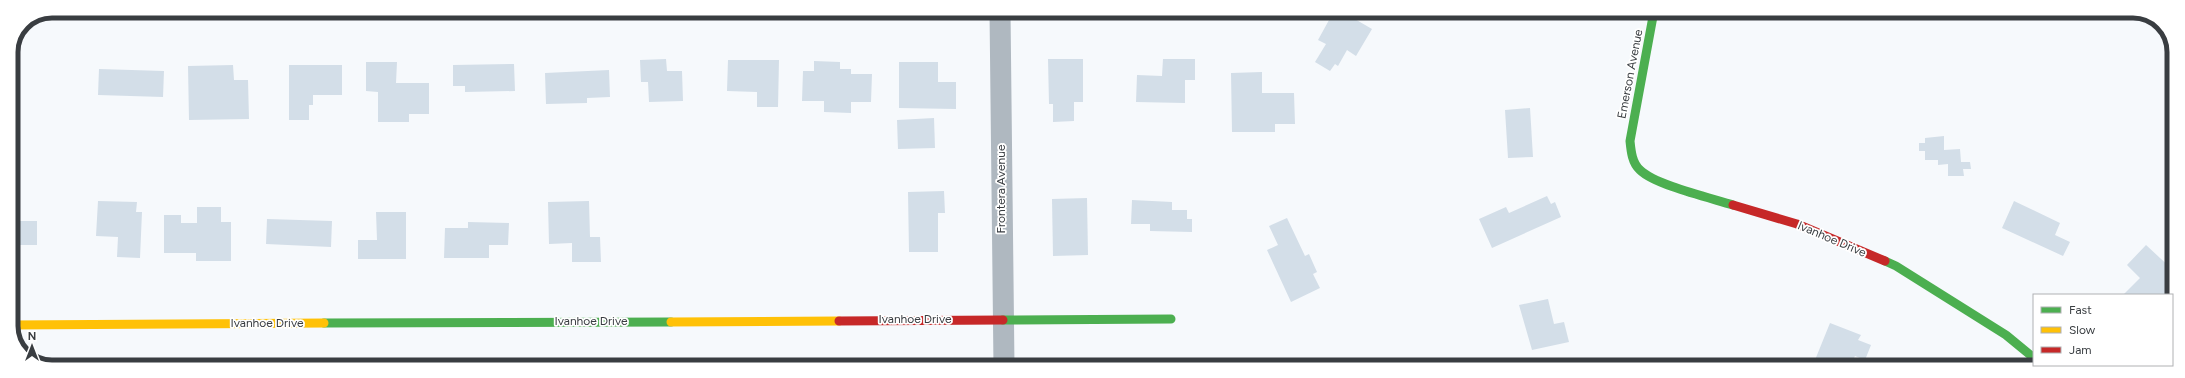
<svg xmlns="http://www.w3.org/2000/svg" width="2185" height="378" viewBox="0 0 2185 378" font-family="Figtree,sans-serif">
<rect width="100%" height="100%" fill="#f6f9fc"/>
<!-- building -->
<g fill="#d3dee8">
<polygon points="1334,11 1341,11 1372,29 1356,56 1347,50 1338,66 1335,64 1330,71 1315,62 1326,44 1318,40"/>
<polygon points="666,59 667,71 682,71 683,101 649,102 648,82 641,82 640,60"/>
<polygon points="1048,59 1083,59 1083,102 1074,102 1074,121 1053,122 1053,104 1049,104"/>
<polygon points="1163,59 1195,59 1195,80 1185,80 1185,103 1136,102 1137,75 1162,76"/>
<polygon points="728,60 779,60 778,107 757,107 757,92 727,91"/>
<polygon points="814,61 840,62 840,69 851,69 851,74 872,74 871,102 851,102 851,113 824,112 824,101 802,101 803,71 814,71"/>
<polygon points="366,62 397,62 396,83 429,83 429,114 409,114 409,122 378,122 378,92 366,91"/>
<polygon points="899,62 938,62 938,82 956,82 956,109 899,108"/>
<polygon points="514,64 515,91 465,92 465,86 453,86 453,65"/>
<polygon points="233,65 234,80 248,80 249,119 189,120 188,66"/>
<polygon points="289,65 342,65 342,95 313,95 313,105 309,105 309,120 289,120"/>
<polygon points="99,69 164,71 163,97 98,95"/>
<polygon points="609,70 610,97 587,98 587,103 546,104 545,73"/>
<polygon points="1262,72 1262,93 1294,93 1295,124 1275,124 1275,132 1232,132 1231,73"/>
<polygon points="1530,108 1533,157 1508,158 1505,110"/>
<polygon points="934,118 935,148 898,149 897,120"/>
<polygon points="1944,136 1944,150 1960,149 1961,162 1970,162 1971,169 1963,169 1964,176 1948,176 1948,164 1938,165 1938,160 1925,160 1925,151 1919,151 1919,143 1925,143 1925,138"/>
<polygon points="944,191 945,213 938,213 938,252 909,252 908,192"/>
<polygon points="1547,196 1551,204 1555,202 1561,217 1492,248 1479,219 1506,207 1509,213"/>
<polygon points="1087,198 1088,255 1053,256 1052,199"/>
<polygon points="1132,200 1172,202 1172,210 1187,210 1187,219 1192,219 1192,232 1150,231 1150,224 1131,224"/>
<polygon points="98,201 137,202 136,212 142,212 140,258 117,257 118,237 96,236"/>
<polygon points="589,201 590,237 600,237 601,262 572,262 572,243 549,244 548,202"/>
<polygon points="2014,201 2060,223 2055,235 2070,242 2063,256 2002,228"/>
<polygon points="197,207 221,207 221,222 231,222 231,261 196,261 196,253 164,253 164,215 181,215 181,223 197,223"/>
<polygon points="376,212 406,212 406,259 358,259 358,240 377,240"/>
<polygon points="1287,218 1305,256 1309,254 1317,272 1313,274 1320,288 1291,302 1267,250 1278,245 1269,226"/>
<polygon points="267,219 332,221 331,247 266,244"/>
<rect x="11" y="221" width="26" height="24"/>
<polygon points="468,222 509,223 508,245 489,245 489,258 444,258 445,228 468,228"/>
<polygon points="2146,245 2174,271 2174,278 2168,283 2174,288 2172,302 2172,295 2123,295 2140,278 2127,265"/>
<polygon points="1548,299 1554,324 1564,322 1569,342 1532,350 1519,305"/>
<polygon points="1830,323 1861,335 1858,340 1871,345 1865,360 1855,356 1851,364 1843,360 1840,367 1833,367 1815,360"/>
</g>
<g fill="none" stroke-linecap="round" stroke-linejoin="round">
<!-- street -->
<g stroke="#afb8c0" stroke-width="21">
<polyline points="1000,11 1004,367"/>
<polyline points="2043,365 2045,367"/>
</g>
<!-- fast -->
<g stroke="#4caf50" stroke-width="9">
<path d="M 1654,11 L 1630,141 C 1631,151 1632,163 1640,170 C 1655,185 1711,198 1733,205"/>
<polyline points="1885,261 1896,266 2006,335 2034,358"/>
<polyline points="1003,320 1171,319"/>
<polyline points="324,323 671,322"/>
</g>
<!-- slow -->
<g stroke="#ffc107" stroke-width="9">
<polyline points="671,322 839,321"/>
<polyline points="11,325 324,323"/>
</g>
<!-- jam -->
<g stroke="#c62828" stroke-width="9">
<polyline points="1733,205 1797,224 1885,261"/>
<polyline points="839,321 1003,320"/>
</g>
</g>
<g text-anchor="middle" stroke-width="3.5" stroke-linejoin="round" paint-order="stroke">
<!-- street labels -->
<g font-size="12" fill="#393d41" stroke="#fff">
<text transform="translate(1630 74) rotate(-79)" y="4">Emerson Avenue</text>
<text transform="translate(1001 189) rotate(-90)" y="4">Frontera Avenue</text>
<text transform="translate(1832 239) rotate(23)" y="4">Ivanhoe Drive</text>
<text x="915" y="323">Ivanhoe Drive</text>
<text x="591" y="325">Ivanhoe Drive</text>
<text x="267" y="327">Ivanhoe Drive</text>
</g>
</g>
<!-- crop -->
<path d="M0 0H2185V378H0ZM52 18H2133A34 34 0 0 1 2167 52V326A34 34 0 0 1 2133 360H52A34 34 0 0 1 18 326V52A34 34 0 0 1 52 18Z" fill="#fff" fill-rule="evenodd"/>
<path fill="none" stroke="#393d41" stroke-width="5" d="M52 18H2133A34 34 0 0 1 2167 52V326A34 34 0 0 1 2133 360H52A34 34 0 0 1 18 326V52A34 34 0 0 1 52 18Z"/>
<!-- legend -->
<rect x="2033" y="294" width="140" height="72" fill="#ffffff" stroke="#b0b1b3"/>
<rect x="2041" y="307" width="20" height="6" fill="#4caf50" stroke="#b0b1b3"/>
<text x="2069" y="314" font-size="12" fill="#393d41">Fast</text>
<rect x="2041" y="327" width="20" height="6" fill="#ffc107" stroke="#b0b1b3"/>
<text x="2069" y="334" font-size="12" fill="#393d41">Slow</text>
<rect x="2041" y="347" width="20" height="6" fill="#c62828" stroke="#b0b1b3"/>
<text x="2069" y="354" font-size="12" fill="#393d41">Jam</text>
<!-- north arrow -->
<g transform="translate(32 346)" stroke="#ffffff" stroke-width="3" paint-order="stroke">
<path d="M0-3L7 15L0 10L-7 15Z" fill="#393d41"/>
<text y="-6" font-size="11" font-weight="bold" text-anchor="middle" fill="#393d41">N</text>
</g>
</svg>
